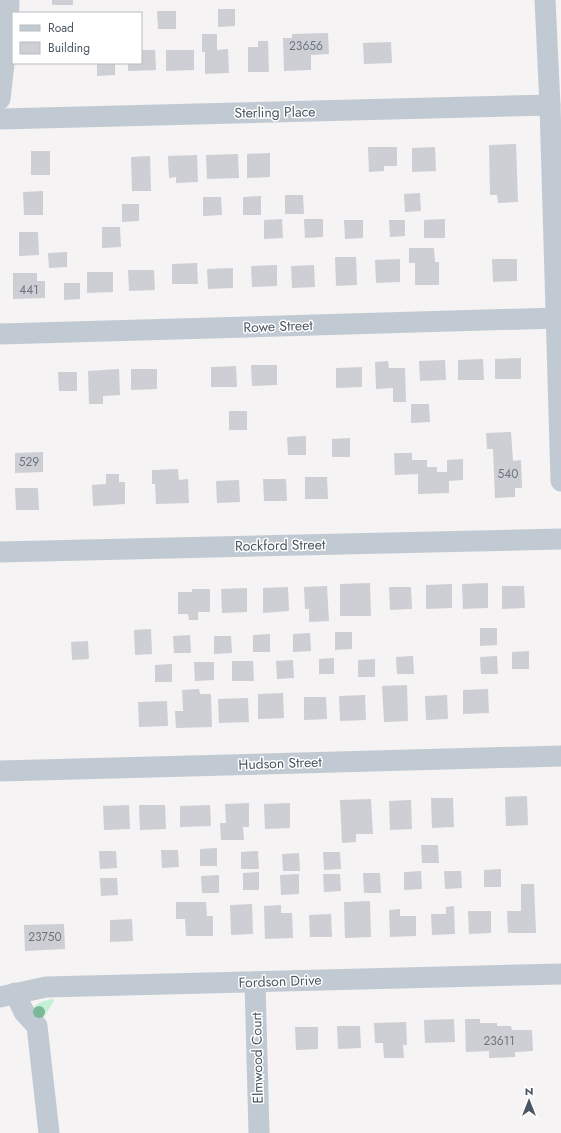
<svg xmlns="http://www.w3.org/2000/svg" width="561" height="1133" viewBox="0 0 561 1133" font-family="Jost,sans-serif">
<rect width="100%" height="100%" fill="#f5f3f3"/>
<!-- green -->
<path fill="#c3f1d5" d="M 52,999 L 54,1000 L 54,1001 L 44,1017 L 41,1018 L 33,1011 C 35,1002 44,1001 52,999 Z"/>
<!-- building -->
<g fill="#cdcfd5">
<rect x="52" y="0" width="21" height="5"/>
<polygon points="218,9 235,9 235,26 218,27"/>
<polygon points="157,11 176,11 176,29 158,29"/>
<polygon points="328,33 329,54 311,55 311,70 284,71 283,38 292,38 292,34"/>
<polygon points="202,34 217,34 217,50 228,49 229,73 205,74 205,52 202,52"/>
<polygon points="258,41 268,41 269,72 248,72 248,47 258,47"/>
<polygon points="391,42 392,63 364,64 363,43"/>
<polygon points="141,50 155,50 156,70 128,71 128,63 141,63"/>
<polygon points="166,50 194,50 194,70 166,71"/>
<polygon points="97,63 115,63 115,75 97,76"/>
<polygon points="516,144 518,202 498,203 497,195 490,195 489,145"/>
<polygon points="368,147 397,147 397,166 384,166 384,171 369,172"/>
<polygon points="435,147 436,171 412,172 412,148"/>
<rect x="31" y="151" width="19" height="24"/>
<polygon points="270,153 270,177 247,178 247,154"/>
<polygon points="238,154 239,178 207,179 206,155"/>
<polygon points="197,155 198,182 176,183 176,177 169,178 168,156"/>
<polygon points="150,156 151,191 132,191 131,157"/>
<polygon points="43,191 43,215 24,215 23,192"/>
<polygon points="420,193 421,211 405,212 404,194"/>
<polygon points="285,195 303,195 304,214 285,214"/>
<polygon points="261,196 261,215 243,215 243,197"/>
<polygon points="203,197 221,197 222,215 203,216"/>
<polygon points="122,204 139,204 139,221 122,222"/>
<polygon points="282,219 283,238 264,239 264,220"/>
<polygon points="304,219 323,219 323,237 305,238"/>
<polygon points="445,219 445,238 424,238 424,220"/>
<polygon points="344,220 363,220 363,238 345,239"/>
<polygon points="389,220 405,220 405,236 390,237"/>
<polygon points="102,227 120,227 121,247 102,248"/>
<polygon points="19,232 38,232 39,255 19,256"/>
<polygon points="409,248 434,248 435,262 439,262 439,285 415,285 415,263 409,263"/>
<polygon points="67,252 67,267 49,268 48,253"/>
<polygon points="335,257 356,257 357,285 336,286"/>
<polygon points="400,259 400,282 376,283 375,260"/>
<polygon points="492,259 517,259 517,281 493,282"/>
<polygon points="197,263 198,284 172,284 172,264"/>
<polygon points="277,265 277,286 252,287 251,266"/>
<polygon points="314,265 315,287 292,288 291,266"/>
<polygon points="233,268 233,288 208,289 207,269"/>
<polygon points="128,270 154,270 155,290 129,291"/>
<polygon points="87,272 113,272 113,292 87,293"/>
<polygon points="13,273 37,273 37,281 45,281 45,298 13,299"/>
<polygon points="64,283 80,283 80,299 64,300"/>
<polygon points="521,358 521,379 495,379 495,359"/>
<polygon points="483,359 484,380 458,380 458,360"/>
<polygon points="445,360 446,380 420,381 419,361"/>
<polygon points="388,361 389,368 405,368 406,402 393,402 393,388 376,389 375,362"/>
<polygon points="251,365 277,365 277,385 252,386"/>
<polygon points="236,366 237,387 211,387 211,367"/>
<polygon points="362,367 362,387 336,388 336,368"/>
<polygon points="119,369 120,395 103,396 103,404 89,404 88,371"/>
<polygon points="131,369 157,369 157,389 131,390"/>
<polygon points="58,372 77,372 77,391 59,391"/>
<polygon points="411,404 429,404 430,422 411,423"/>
<rect x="229" y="411" width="18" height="19"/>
<polygon points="511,432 513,461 521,460 522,488 515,488 515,497 495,498 493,449 487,449 486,433"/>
<polygon points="306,436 306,455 288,455 287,437"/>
<polygon points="350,438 350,457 332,457 332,439"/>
<polygon points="43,452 43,472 15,473 15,453"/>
<polygon points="394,453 412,453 412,460 427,460 427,467 437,467 437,472 447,472 447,460 463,459 463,480 449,481 449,493 418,494 418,474 395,475"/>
<polygon points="178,469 179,480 188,479 189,503 156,504 155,484 152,484 152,470"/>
<polygon points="106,474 119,474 119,482 125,482 125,504 93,506 92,485 106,484"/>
<polygon points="305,477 327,477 328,499 305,499"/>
<polygon points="263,479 286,479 287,501 264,501"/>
<polygon points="239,480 240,502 217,503 216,481"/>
<polygon points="15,488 38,488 39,510 16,510"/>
<polygon points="370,583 371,616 340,616 340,584"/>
<polygon points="488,583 488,608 463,609 462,584"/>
<polygon points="452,584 452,608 426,609 426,585"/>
<polygon points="327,586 329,621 309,622 309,609 305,609 304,587"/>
<polygon points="502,586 524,586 525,608 502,609"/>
<polygon points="288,587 289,611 263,613 263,588"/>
<polygon points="389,587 411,587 412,609 390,610"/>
<polygon points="247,588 247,612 222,613 221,589"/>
<polygon points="192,589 210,589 210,612 198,612 198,620 189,620 188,614 178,614 178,592 192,592"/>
<polygon points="480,628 497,628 497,645 480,646"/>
<polygon points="151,629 152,654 135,655 134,630"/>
<polygon points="335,632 352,632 352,649 335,650"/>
<polygon points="310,633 311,651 293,652 293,634"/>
<polygon points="270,634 270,652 253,652 253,635"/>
<polygon points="190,635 191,653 174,653 173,636"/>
<polygon points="214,636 231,636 232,653 214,654"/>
<polygon points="88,641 89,659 72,660 71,642"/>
<polygon points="529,651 529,669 512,669 512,652"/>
<polygon points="413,656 414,674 397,674 396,657"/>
<polygon points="497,656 498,674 481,674 480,657"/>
<polygon points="334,658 334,674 319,674 319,659"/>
<polygon points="375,659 375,677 358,677 358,660"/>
<polygon points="293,660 294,678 277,679 276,661"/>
<polygon points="232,661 253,661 254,681 232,681"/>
<polygon points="194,662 214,662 214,680 195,681"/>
<polygon points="172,664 172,682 155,682 155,665"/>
<polygon points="407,685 408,721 384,722 382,686"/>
<polygon points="199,689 200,694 211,694 212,727 176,728 175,711 183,711 182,690"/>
<polygon points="488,689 489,713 463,714 463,690"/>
<polygon points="283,693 284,718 258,719 258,694"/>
<polygon points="365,695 366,720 340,721 339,696"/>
<polygon points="447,695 448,719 426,720 425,696"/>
<polygon points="304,697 326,697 327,719 304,720"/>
<polygon points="248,698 249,722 219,723 218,699"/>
<polygon points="167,701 168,726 139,727 138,702"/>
<polygon points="527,796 528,825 506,826 505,797"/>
<polygon points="431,798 453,798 454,827 432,828"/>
<polygon points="371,799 373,834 356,834 356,842 342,843 340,800"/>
<polygon points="411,800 412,829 390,830 389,801"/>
<polygon points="249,803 249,827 243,827 244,840 221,840 220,823 226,823 225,804"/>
<polygon points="290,803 290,828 265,829 264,804"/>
<polygon points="129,805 130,829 104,830 103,806"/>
<polygon points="139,805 165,805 166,829 140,830"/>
<polygon points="210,805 211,826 180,827 180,806"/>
<polygon points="421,845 438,845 439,863 422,863"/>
<polygon points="217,848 217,866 200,866 200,849"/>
<polygon points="161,850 178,850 179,867 162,868"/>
<polygon points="99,851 116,851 117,868 100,869"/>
<polygon points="258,851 259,869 241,869 241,852"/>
<polygon points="323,852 340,852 341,869 324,870"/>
<polygon points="299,853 300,871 283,871 282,854"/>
<polygon points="501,869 501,887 484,887 484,870"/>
<polygon points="421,871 422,889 404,890 404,872"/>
<polygon points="444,871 461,871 462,888 445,889"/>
<polygon points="259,872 259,890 243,890 243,873"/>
<polygon points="363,873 380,873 381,893 364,893"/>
<polygon points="299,874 299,894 281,895 280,875"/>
<polygon points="323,874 340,874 341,891 324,892"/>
<polygon points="219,875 219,893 202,893 201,876"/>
<polygon points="100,878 117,878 118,895 101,896"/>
<polygon points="521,884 534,884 536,933 508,933 507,911 521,911"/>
<polygon points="370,901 371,937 345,938 344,902"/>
<polygon points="176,902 206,902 207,916 213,916 213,936 186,936 185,919 176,919"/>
<polygon points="252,904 253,934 231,935 230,905"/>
<polygon points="281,905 281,913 292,913 293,938 265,939 264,906"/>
<polygon points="454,906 455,934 432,935 431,914 446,914 446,907"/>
<polygon points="400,909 400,916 416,916 416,936 390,937 389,910"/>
<polygon points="468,911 491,911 491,933 469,934"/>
<polygon points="331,914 332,937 310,937 309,915"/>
<polygon points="132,919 133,941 110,942 110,920"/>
<polygon points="64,924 65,949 25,951 24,925"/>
<polygon points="454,1019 455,1042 425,1043 424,1020"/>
<polygon points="465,1019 480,1019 480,1023 497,1023 497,1026 511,1026 512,1030 532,1030 533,1051 515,1052 515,1057 489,1058 489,1051 466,1052"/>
<polygon points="406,1022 407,1045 403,1045 404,1058 384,1058 383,1043 375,1043 374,1023"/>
<polygon points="337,1026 360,1026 361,1048 338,1049"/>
<polygon points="295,1027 318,1027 318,1049 296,1050"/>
</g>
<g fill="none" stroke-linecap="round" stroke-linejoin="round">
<!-- minor -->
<g stroke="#c1cad2" stroke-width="21">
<polyline points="545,0 550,105 561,481"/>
<polyline points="0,99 8,28 9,0"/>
<polyline points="0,119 550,105"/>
<polyline points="0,334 556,318"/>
<polyline points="0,552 561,539"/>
<polyline points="0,771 561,756"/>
<polyline points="255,982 259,1133"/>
<polyline points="15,993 24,1012 37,1026 49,1133"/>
<polyline points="0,997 46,987 561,974"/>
</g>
</g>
<!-- trees -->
<circle fill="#7bb799" cx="39" cy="1012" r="6"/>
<g text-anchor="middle" stroke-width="3" stroke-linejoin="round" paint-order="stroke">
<!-- number labels -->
<g font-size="12" fill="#6b747e">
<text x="306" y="50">23656</text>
<text x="29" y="294">441</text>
<text x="29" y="466">529</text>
<text x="508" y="478">540</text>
<text x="45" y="941">23750</text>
<text x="499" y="1045">23611</text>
</g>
<!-- street labels -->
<g font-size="14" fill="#4a5661" stroke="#fff">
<text transform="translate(275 112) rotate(-1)" y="5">Sterling Place</text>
<text transform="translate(278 326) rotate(-2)" y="5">Rowe Street</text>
<text transform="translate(280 545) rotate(-1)" y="5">Rockford Street</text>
<text transform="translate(280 763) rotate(-2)" y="5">Hudson Street</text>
<text transform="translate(280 981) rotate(-2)" y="5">Fordson Drive</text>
<text transform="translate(257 1058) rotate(-91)" y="5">Elmwood Court</text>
</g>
</g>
<!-- legend -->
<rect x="12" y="12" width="130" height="52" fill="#ffffff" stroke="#b7bbc0"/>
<rect x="20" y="25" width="20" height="6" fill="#c1cad2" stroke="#b7bbc0"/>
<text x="48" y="32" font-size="12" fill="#4a5661">Road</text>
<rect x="20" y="42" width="20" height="12" fill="#cdcfd5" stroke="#b7bbc0"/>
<text x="48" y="52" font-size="12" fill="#4a5661">Building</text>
<!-- north arrow -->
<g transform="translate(529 1101)" stroke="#ffffff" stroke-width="3" paint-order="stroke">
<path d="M0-3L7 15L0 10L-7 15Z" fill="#4a5661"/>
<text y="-6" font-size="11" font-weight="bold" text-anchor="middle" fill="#4a5661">N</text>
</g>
</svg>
